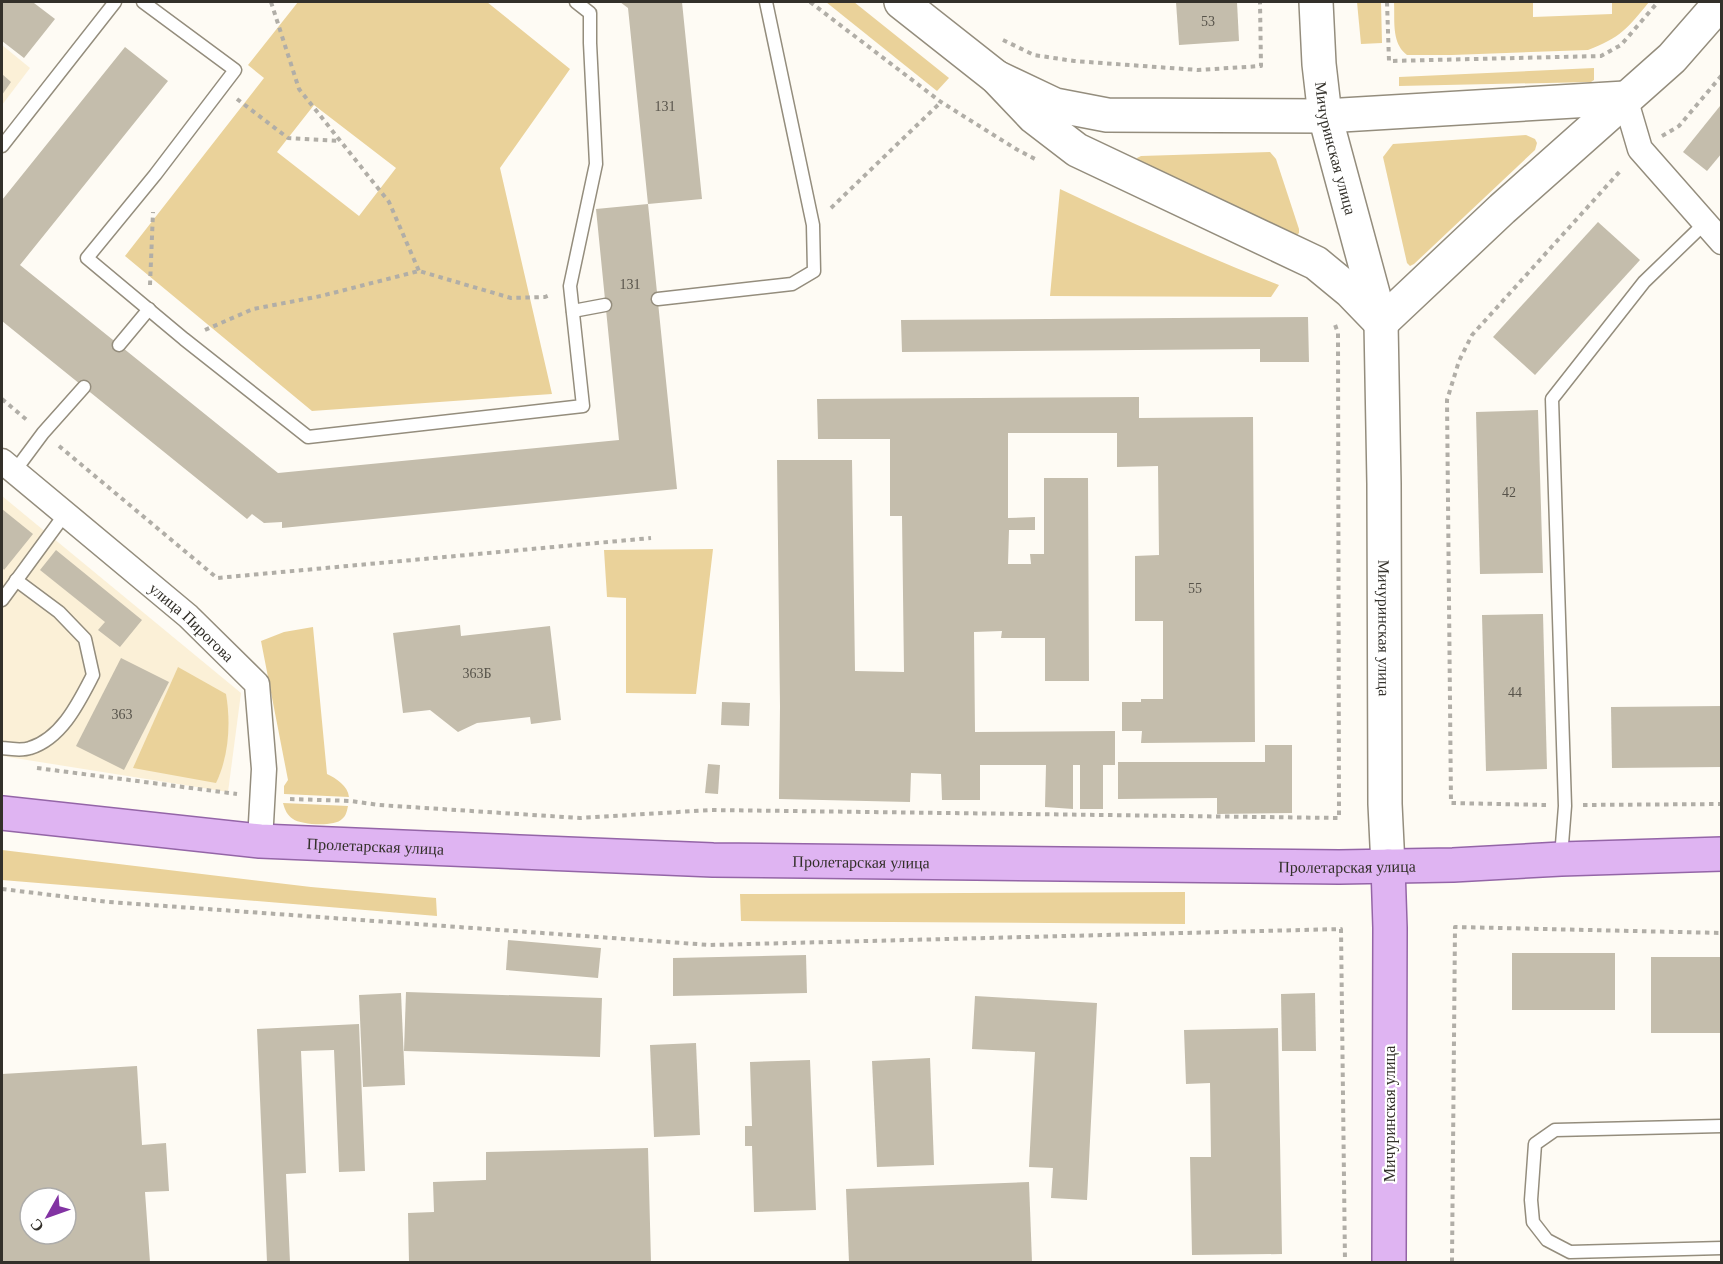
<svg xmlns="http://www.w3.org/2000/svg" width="1723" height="1264" viewBox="0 0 1723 1264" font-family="Georgia,serif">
<rect width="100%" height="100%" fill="#fefbf4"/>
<!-- built -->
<g fill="#fbf0d7">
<polygon points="2,45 30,68 2,105"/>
<polygon points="2,496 241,693 228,792 2,756"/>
</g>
<!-- green -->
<g fill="#ead29a" fill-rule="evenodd">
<path d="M 298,2 L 487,2 L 570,69 L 500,168 L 552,394 L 312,411 L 125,256 L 264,78 L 248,65 ZM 314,105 L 396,168 L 359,216 L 277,152 Z"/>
<polygon points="826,2 854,2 949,78 937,91"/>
<polygon points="1357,2 1381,2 1382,43 1361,44"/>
<path d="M 1394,2 L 1533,2 L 1533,17 L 1612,14 L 1612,2 L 1649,2 C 1628,28 1620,38 1588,50 L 1452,55 L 1407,55 C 1391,43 1395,20 1394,2 Z"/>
<polygon points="1594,68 1594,80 1591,82 1399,86 1399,77"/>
<polygon points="1526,135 1535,139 1537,143 1535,150 1414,264 1410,266 1407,263 1383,157 1393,144"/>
<polygon points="1270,152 1276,159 1299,229 1299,233 1297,235 1138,161 1137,158 1141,156"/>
<path d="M 1060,189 C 1132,223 1204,256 1279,285 L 1271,297 L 1050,296 Z"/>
<polygon points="713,549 696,694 626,693 626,598 607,597 604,550"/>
<path d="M 313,627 L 327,774 C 336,778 348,786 349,797 L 284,794 L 284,786 L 288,780 L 261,641 L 284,632 Z"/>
<path d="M 178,667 L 226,694 C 231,723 229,756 216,783 L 133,768 Z"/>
<path d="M 283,803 L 348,806 C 347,811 346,816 342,819 C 335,827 301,825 293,819 C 287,815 285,810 283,803 Z"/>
<polygon points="2,850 311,887 436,898 437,916 2,880"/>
<polygon points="1185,892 1185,924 741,921 740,894"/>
</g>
<!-- building -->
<g fill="#c4bdac" fill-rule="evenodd">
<polygon points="2,2 35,2 34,3 55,19 24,58 2,41"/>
<polygon points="620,2 682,2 702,199 648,204 677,489 282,528 282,522 264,523 252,514 247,519 2,321 2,200 125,47 168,81 20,265 278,473 619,440 596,209 648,204 628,8"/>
<polygon points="1176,2 1237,2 1239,41 1179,45"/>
<polygon points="2,74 11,82 2,95"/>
<polygon points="1720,106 1722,107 1722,153 1707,171 1683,152"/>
<polygon points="1598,222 1640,260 1535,375 1493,337"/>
<polygon points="1308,317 1309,362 1260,362 1260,349 902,352 901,320"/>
<polygon points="1139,397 1139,418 1253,417 1255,742 1141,743 1142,731 1122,731 1122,702 1141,702 1141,699 1163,699 1163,621 1135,621 1135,556 1159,555 1158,466 1117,467 1117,433 1008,433 1008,518 1035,517 1035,530 1009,530 1008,564 1031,564 1030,554 1044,554 1044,478 1088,478 1089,681 1045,681 1045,638 1001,638 1002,631 974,632 975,732 1115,731 1115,765 1103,765 1103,809 1080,809 1080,765 1073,765 1073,809 1045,807 1046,765 980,765 980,800 942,800 941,774 911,773 910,802 779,799 780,706 777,460 852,460 855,671 904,672 902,516 890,516 890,439 818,439 817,399"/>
<polygon points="1538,410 1543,573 1480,574 1476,412"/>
<polygon points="2,509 33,534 4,570 2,567"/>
<polygon points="56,550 142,620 120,647 98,630 105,622 40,570"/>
<polygon points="1543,614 1547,769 1486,771 1482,615"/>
<polygon points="460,625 461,636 550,626 561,720 531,724 530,717 477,723 458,732 430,710 403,713 393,633"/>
<polygon points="121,658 169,682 124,770 76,746"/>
<polygon points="722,702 750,703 749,726 721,725"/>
<polygon points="1722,706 1722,767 1612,768 1611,707"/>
<polygon points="1265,745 1292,745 1292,813 1217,814 1217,798 1118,799 1118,762 1265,762"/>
<polygon points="708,764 720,765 718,794 705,793"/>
<polygon points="508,940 601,948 598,978 506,970"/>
<rect x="1512" y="953" width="103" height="57"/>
<polygon points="806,955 807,993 673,996 673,958"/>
<rect x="1651" y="957" width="71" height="76"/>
<polygon points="406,992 602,998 600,1057 404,1051"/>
<polygon points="401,993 405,1085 363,1087 359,995"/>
<polygon points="1315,993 1316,1051 1282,1051 1281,994"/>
<polygon points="975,996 1097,1003 1087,1200 1051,1198 1053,1168 1029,1167 1035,1052 972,1049"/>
<polygon points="359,1024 365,1171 339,1172 334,1050 301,1051 306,1173 286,1174 290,1262 267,1262 257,1029"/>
<polygon points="1278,1028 1282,1254 1192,1255 1190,1157 1211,1157 1210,1083 1186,1084 1184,1030"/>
<polygon points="696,1043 700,1135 654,1137 650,1045"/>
<polygon points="930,1058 934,1165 877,1167 872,1061"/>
<polygon points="810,1060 816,1210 754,1212 752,1146 745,1146 745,1126 752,1126 750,1062"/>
<path d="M 137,1066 L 142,1145 L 166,1143 L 169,1191 L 145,1192 L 150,1262 L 2,1262 L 2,1074 ZM 30,1198 L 66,1198 L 66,1234 L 30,1234 Z"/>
<polygon points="648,1148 651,1262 409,1262 408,1213 434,1212 433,1182 486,1180 486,1152"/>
<polygon points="1029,1182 1032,1262 849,1262 846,1189"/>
</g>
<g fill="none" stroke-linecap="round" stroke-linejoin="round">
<defs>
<g id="lane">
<polyline points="143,2 235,70 155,175 87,258 184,339 308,437 583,406 570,286 596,164 590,43 590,13 576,2"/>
<polyline points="2,146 115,2"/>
<polyline points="658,299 792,284 814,271 813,225 766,2"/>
<polyline points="573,311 605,305"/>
<polyline points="119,345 149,309"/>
<polyline points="14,472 43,433 84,387"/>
<polyline points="2,600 65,514"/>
<path d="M 2,748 C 10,749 22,751 30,748 C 62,738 79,702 93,675 L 85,639 L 59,612 L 16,580"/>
<polyline points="1561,857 1565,806 1552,399 1644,282 1705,223"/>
<polyline points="1722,1126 1555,1130 1535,1144 1531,1200 1533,1222 1547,1240 1570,1252 1722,1248"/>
</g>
<g id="street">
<polyline points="1625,98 1640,149 1722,242"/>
<path id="s1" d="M 2,461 L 188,616 L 257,684 L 264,769 L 260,841"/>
</g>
<g id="secondary">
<polyline points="901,2 996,77 1034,117 1077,150 1316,263 1350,291 1379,321"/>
<path id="s2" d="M 1316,2 L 1319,64 L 1325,116 L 1381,323 L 1384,484 L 1385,804 L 1388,866"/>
<polyline points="996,77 1055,105 1107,115 1325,116 1625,98"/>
<polyline points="1381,323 1502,209 1672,58 1721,2"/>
</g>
<g id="primary">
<path id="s3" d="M 2,813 L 260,841 L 713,860 L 1339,867 L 1453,865 L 1561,859 L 1722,854"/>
<polyline points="1388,866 1390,928 1389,1262"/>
</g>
</defs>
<!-- lane casing -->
<use href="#lane" stroke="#948d7d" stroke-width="15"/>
<!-- street casing -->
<use href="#street" stroke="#948d7d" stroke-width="27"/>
<!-- secondary casing -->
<use href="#secondary" stroke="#948d7d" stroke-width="36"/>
<!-- primary casing -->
<use href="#primary" stroke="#9465a7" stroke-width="36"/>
<!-- path -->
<g stroke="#b1aea7" stroke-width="4" stroke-dasharray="4.5 4.5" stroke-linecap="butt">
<polyline points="271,2 299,89 389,202 419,271"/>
<polyline points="810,2 941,102 1016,149 1035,159"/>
<polyline points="1387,2 1389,61 1601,56 1621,45 1658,2"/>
<polyline points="1003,40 1034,55 1074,61 1198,70 1261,66 1260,2"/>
<polyline points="237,99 288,138 340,141"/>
<polyline points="1662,136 1679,126 1722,75"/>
<polyline points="831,208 941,102"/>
<polyline points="150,285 153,212"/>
<polyline points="205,330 253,309 321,296 419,271 511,298 545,297 550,295"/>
<polyline points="2,399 28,421"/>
<polyline points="59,446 217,578 651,538"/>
<polyline points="37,768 237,794"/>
<polyline points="290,799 351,801 379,805 580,818 711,810 1339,818 1338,333 1334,322"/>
<polyline points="1546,805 1451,803 1447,400 1459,361 1472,335 1622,169"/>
<polyline points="1583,805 1722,804"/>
<polyline points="2,889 109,902 710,945 1341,929 1345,1262"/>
<polyline points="1452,1262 1455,927 1722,933"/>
</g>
<!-- lane -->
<use href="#lane" stroke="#fff" stroke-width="12"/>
<!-- street -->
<use href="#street" stroke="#fff" stroke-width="24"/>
<!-- secondary -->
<use href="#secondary" stroke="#fff" stroke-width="33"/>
<!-- primary -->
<use href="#primary" stroke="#dfb4f2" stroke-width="33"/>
</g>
<g text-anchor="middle" stroke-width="4.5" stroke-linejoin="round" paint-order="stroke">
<!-- number labels -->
<g font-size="14" fill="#57534a">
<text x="1208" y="26">53</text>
<text x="665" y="111">131</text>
<text x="630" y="289">131</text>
<text x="1509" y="497">42</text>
<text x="1195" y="593">55</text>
<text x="477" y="678">363Б</text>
<text x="1515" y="697">44</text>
<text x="122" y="719">363</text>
</g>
<!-- street labels -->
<g font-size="16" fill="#33302a" stroke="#fff">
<text dy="6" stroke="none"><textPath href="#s2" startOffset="148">Мичуринская улица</textPath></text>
<text dy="6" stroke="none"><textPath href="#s1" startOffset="249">улица Пирогова</textPath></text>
<text dy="6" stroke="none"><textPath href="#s2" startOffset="634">Мичуринская улица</textPath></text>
<text dy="6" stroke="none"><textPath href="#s3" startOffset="375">Пролетарская улица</textPath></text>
<text dy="6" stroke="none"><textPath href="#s3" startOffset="861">Пролетарская улица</textPath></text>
<text dy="6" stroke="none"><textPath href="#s3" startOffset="1347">Пролетарская улица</textPath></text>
<text transform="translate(1389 1114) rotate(-90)" y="6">Мичуринская улица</text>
</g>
</g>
<!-- border -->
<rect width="1723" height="1264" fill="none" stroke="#33302a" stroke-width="6"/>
<!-- north arrow -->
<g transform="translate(48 1216) rotate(230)"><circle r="28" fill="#ffffff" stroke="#adacaa" stroke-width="1.5"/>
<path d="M0-4.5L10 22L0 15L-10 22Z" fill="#8233a3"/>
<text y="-9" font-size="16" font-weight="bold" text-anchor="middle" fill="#33302a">С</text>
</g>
</svg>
